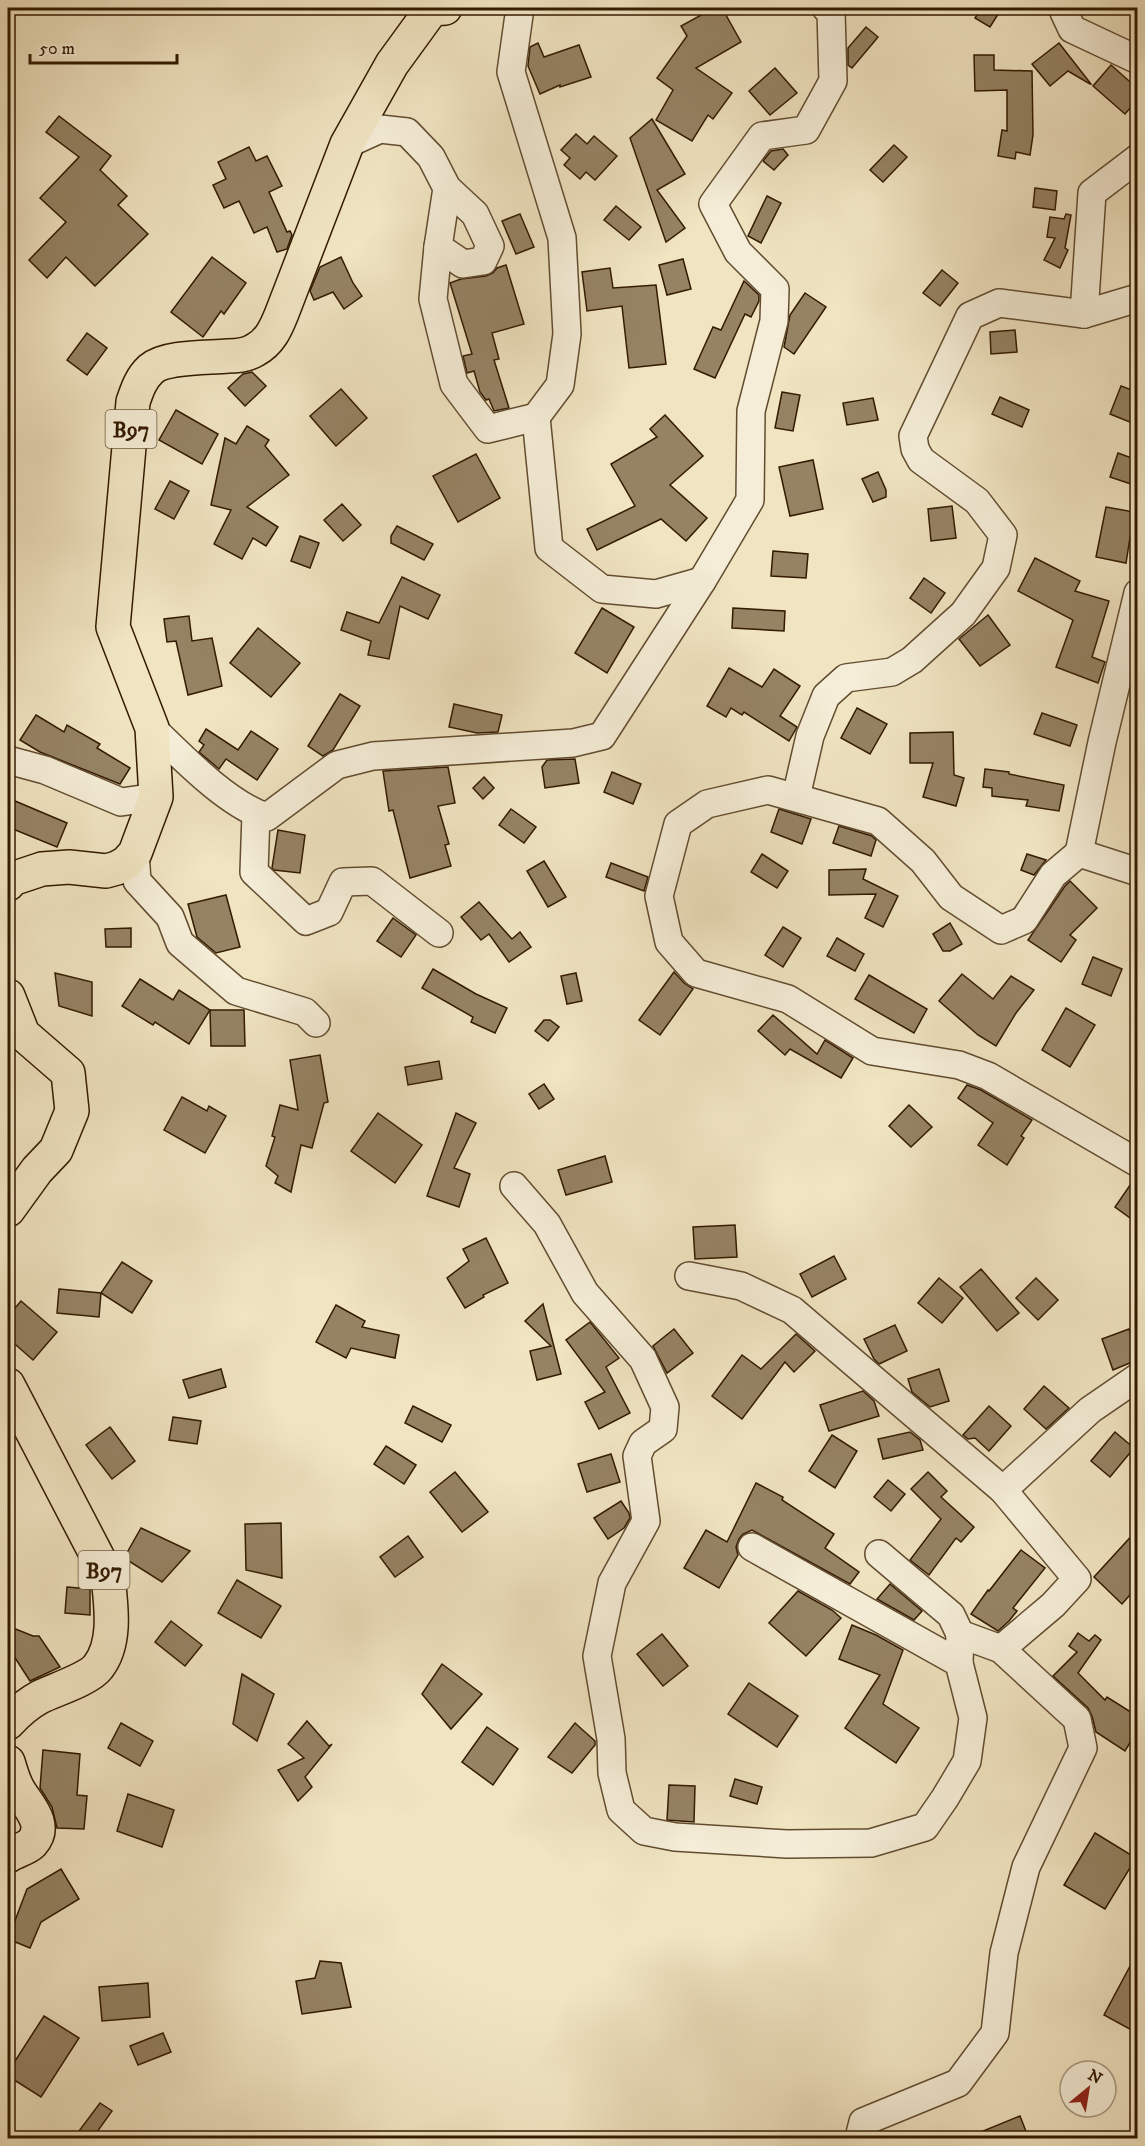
<svg xmlns="http://www.w3.org/2000/svg" width="1145" height="2146" viewBox="0 0 1145 2146" font-family="'IM FELL DW Pica',serif">
<rect width="100%" height="100%" fill="#f0e4c1"/>
<filter id="stains"><feTurbulence type="fractalNoise" baseFrequency=".00333" numOctaves="4"/><feColorMatrix values="0 0 0 0 .2 0 0 0 0 .09 0 0 0 0 .02 0 0 0 .5 -.17"/></filter>
<radialGradient id="worn" r=".72"><stop offset=".6" stop-color="#630" stop-opacity="0"/><stop offset="1" stop-color="#630" stop-opacity=".3"/></radialGradient>
<!-- building -->
<g fill="#958364" stroke="#331a00" stroke-width="1.5">
<polygon points="714,8 722,8 741,42 696,68 732,93 713,119 708,115 692,141 656,120 673,90 657,78 687,36 681,26"/>
<polygon points="981,8 1002,8 990,27 975,18"/>
<polygon points="866,27 878,37 852,68 848,65 848,48"/>
<polygon points="538,43 544,57 579,45 591,77 560,87 560,85 540,94 528,66 530,47"/>
<polygon points="1059,43 1091,84 1090,84 1068,71 1050,86 1032,64"/>
<polygon points="974,55 994,55 994,70 1032,71 1033,135 1030,155 1016,152 1015,159 998,156 1002,130 1007,131 1007,90 975,91"/>
<polygon points="1111,65 1137,88 1137,100 1125,114 1093,86"/>
<polygon points="775,68 797,93 770,115 749,91"/>
<polygon points="59,116 111,156 100,170 127,196 118,205 148,234 95,286 66,257 47,278 29,260 66,222 40,198 79,157 46,132"/>
<polygon points="652,119 685,174 657,190 685,228 666,242 630,138"/>
<polygon points="576,134 587,144 594,136 617,156 595,180 586,172 580,179 564,165 570,158 561,150"/>
<polygon points="894,145 907,157 883,182 870,170"/>
<polygon points="249,147 256,161 267,156 282,186 269,192 287,232 290,231 292,235 287,249 277,252 267,227 254,233 239,201 224,208 213,185 226,179 218,162"/>
<polygon points="783,149 788,155 774,170 763,161 771,151"/>
<polygon points="1035,188 1057,191 1055,210 1033,207"/>
<polygon points="767,196 781,203 761,243 748,236"/>
<polygon points="616,206 641,227 629,240 604,220"/>
<polygon points="520,214 534,247 516,254 502,221"/>
<polygon points="1066,214 1071,215 1065,248 1068,250 1060,268 1044,260 1055,238 1047,237 1050,217 1064,219"/>
<polygon points="212,257 246,283 224,314 221,311 203,337 171,312"/>
<polygon points="341,257 353,283 362,296 344,309 333,292 314,300 310,291 320,267"/>
<polygon points="683,259 691,289 667,295 659,265"/>
<polygon points="506,265 524,324 492,333 499,359 494,360 509,408 494,411 489,399 486,400 480,392 474,371 467,373 463,356 472,354 450,283 461,279 486,276 493,273 497,268"/>
<polygon points="610,268 613,288 656,285 666,364 629,368 622,306 587,311 582,272"/>
<polygon points="942,270 958,283 940,306 923,293"/>
<polygon points="744,281 759,295 759,301 751,317 745,314 715,378 694,369 713,327 721,330"/>
<polygon points="805,293 826,307 794,354 784,347 790,315"/>
<polygon points="1015,330 1017,352 991,354 990,332"/>
<polygon points="87,333 107,348 87,375 67,360"/>
<polygon points="252,372 266,386 245,406 228,388 243,374"/>
<polygon points="1121,386 1137,392 1137,425 1110,414"/>
<polygon points="341,389 367,418 336,446 310,416"/>
<polygon points="782,392 800,395 793,431 775,428"/>
<polygon points="1000,397 1029,410 1022,427 992,414"/>
<polygon points="873,398 878,420 847,425 843,403"/>
<polygon points="176,410 218,434 202,464 159,440"/>
<polygon points="665,415 703,456 670,485 707,518 686,541 661,519 597,550 587,529 635,506 611,464 657,437 650,429"/>
<polygon points="247,426 269,440 265,446 289,475 247,507 278,527 266,546 253,538 242,559 214,544 231,510 211,505 225,438 236,444"/>
<polygon points="1118,453 1137,460 1137,476 1134,485 1110,477"/>
<polygon points="476,454 500,498 458,522 433,476"/>
<polygon points="813,460 823,509 790,516 779,467"/>
<polygon points="878,472 886,490 886,497 873,502 862,479"/>
<polygon points="170,481 189,491 174,519 155,509"/>
<polygon points="342,504 361,525 343,541 324,520"/>
<polygon points="952,506 956,538 931,541 928,509"/>
<polygon points="1106,507 1134,512 1126,563 1096,557"/>
<polygon points="397,526 433,544 424,560 391,543 391,536"/>
<polygon points="300,536 319,543 310,568 291,561"/>
<polygon points="773,551 808,554 806,578 771,576"/>
<polygon points="1035,558 1080,581 1075,591 1109,601 1092,657 1105,662 1098,683 1056,667 1073,620 1018,591"/>
<polygon points="402,577 440,595 428,619 400,606 389,659 368,655 371,641 341,630 347,612 379,623"/>
<polygon points="924,578 945,593 931,613 910,598"/>
<polygon points="602,608 634,627 607,673 575,653"/>
<polygon points="733,608 785,611 784,631 732,628"/>
<polygon points="988,615 1010,645 980,666 959,639"/>
<polygon points="189,616 192,641 212,638 222,686 188,695 176,641 167,642 164,619"/>
<polygon points="258,628 300,663 271,697 230,663"/>
<polygon points="729,668 762,687 774,669 800,686 780,716 797,727 789,741 744,712 742,715 731,708 726,717 707,706"/>
<polygon points="340,694 360,706 333,750 323,756 308,746"/>
<polygon points="454,704 502,715 498,732 477,733 449,727"/>
<polygon points="857,708 887,724 870,754 841,738"/>
<polygon points="1042,713 1077,725 1070,746 1034,734"/>
<polygon points="36,715 64,732 67,725 100,744 97,748 130,768 120,784 40,752 20,740"/>
<polygon points="206,729 238,750 251,731 278,749 257,780 226,759 219,769 199,752 204,745 199,741"/>
<polygon points="953,732 954,775 964,778 956,806 923,797 933,763 910,763 910,733"/>
<polygon points="575,759 579,783 545,788 542,767 547,760"/>
<polygon points="448,767 455,803 438,806 449,844 445,845 451,866 410,878 393,810 389,811 383,771"/>
<polygon points="985,769 1009,772 1009,774 1064,785 1059,811 1026,806 1028,800 992,796 992,788 983,787"/>
<polygon points="612,772 641,784 633,804 604,792"/>
<polygon points="484,777 494,788 483,799 473,788"/>
<polygon points="8,798 67,823 57,847 8,827"/>
<polygon points="511,809 536,827 524,843 499,825"/>
<polygon points="779,809 811,819 802,844 771,832"/>
<polygon points="839,826 872,836 876,840 871,856 833,843"/>
<polygon points="278,830 305,835 300,873 274,870 272,868"/>
<polygon points="762,854 788,871 777,888 751,872"/>
<polygon points="1027,854 1046,860 1034,875 1021,870"/>
<polygon points="544,861 566,897 548,907 527,871"/>
<polygon points="611,863 648,877 644,891 606,877"/>
<polygon points="866,869 863,879 898,896 883,927 865,918 876,894 829,895 829,870"/>
<polygon points="1070,881 1097,908 1070,935 1076,940 1061,962 1028,940 1065,886"/>
<polygon points="226,895 240,947 216,953 197,937 188,904"/>
<polygon points="479,902 512,939 520,932 531,947 509,962 489,934 481,940 461,917"/>
<polygon points="393,918 416,935 401,957 377,941"/>
<polygon points="950,923 962,944 950,951 943,951 933,934"/>
<polygon points="783,927 801,938 783,967 765,955"/>
<polygon points="131,928 131,947 106,947 105,929"/>
<polygon points="837,938 864,954 855,971 827,956"/>
<polygon points="1093,957 1122,969 1111,996 1082,984"/>
<polygon points="433,969 476,994 507,1008 495,1033 471,1022 473,1017 422,988"/>
<polygon points="674,972 684,983 693,989 660,1035 639,1020"/>
<polygon points="55,973 92,982 92,1016 59,1006"/>
<polygon points="576,973 582,1001 567,1004 561,976"/>
<polygon points="962,974 993,999 1011,976 1034,990 1016,1013 996,1046 978,1035 939,1001"/>
<polygon points="869,975 927,1009 914,1033 855,999"/>
<polygon points="140,979 173,1000 179,990 210,1010 189,1044 155,1022 153,1025 122,1006"/>
<polygon points="1066,1008 1095,1025 1070,1067 1042,1050"/>
<polygon points="210,1010 244,1010 245,1046 211,1046"/>
<polygon points="773,1015 817,1054 825,1040 853,1058 841,1078 790,1049 785,1055 758,1031"/>
<polygon points="544,1020 550,1020 559,1027 548,1041 535,1031"/>
<polygon points="320,1055 328,1102 324,1103 312,1148 301,1145 291,1192 275,1183 278,1176 266,1166 275,1137 272,1136 280,1105 298,1110 290,1060"/>
<polygon points="439,1061 442,1079 408,1085 405,1067"/>
<polygon points="544,1084 554,1099 539,1109 529,1094"/>
<polygon points="967,1085 981,1090 1032,1120 1021,1136 1024,1138 1007,1165 978,1145 993,1123 958,1098"/>
<polygon points="182,1097 207,1111 209,1106 226,1116 205,1153 164,1130"/>
<polygon points="909,1105 932,1127 911,1147 889,1126"/>
<polygon points="378,1113 422,1145 395,1183 351,1151"/>
<polygon points="456,1113 476,1123 454,1168 470,1174 459,1207 427,1196"/>
<polygon points="605,1156 612,1182 566,1195 558,1170"/>
<polygon points="1135,1178 1137,1179 1137,1223 1115,1207"/>
<polygon points="735,1225 737,1257 695,1259 693,1227"/>
<polygon points="486,1238 508,1283 483,1295 484,1297 465,1308 447,1278 469,1261 463,1249"/>
<polygon points="834,1256 846,1279 812,1297 800,1274"/>
<polygon points="122,1262 152,1281 132,1313 101,1293"/>
<polygon points="981,1269 1019,1313 997,1331 960,1287"/>
<polygon points="939,1278 963,1298 942,1323 918,1303"/>
<polygon points="1036,1278 1058,1300 1038,1320 1016,1298"/>
<polygon points="59,1289 101,1293 99,1317 57,1313"/>
<polygon points="21,1301 57,1332 33,1360 8,1338 8,1316"/>
<polygon points="543,1304 561,1374 537,1380 530,1351 551,1346 525,1321"/>
<polygon points="336,1305 365,1321 362,1327 399,1335 395,1358 351,1348 346,1358 316,1342"/>
<polygon points="590,1322 619,1358 606,1367 630,1413 599,1429 585,1402 605,1392 566,1340"/>
<polygon points="895,1325 907,1351 879,1364 874,1359 864,1339"/>
<polygon points="674,1329 693,1353 667,1373 653,1346"/>
<polygon points="1129,1329 1137,1350 1137,1360 1113,1370 1102,1339"/>
<polygon points="796,1334 815,1351 794,1372 785,1362 742,1419 712,1396 742,1355 761,1369"/>
<polygon points="221,1369 226,1387 189,1398 183,1380"/>
<polygon points="939,1369 949,1401 930,1407 912,1392 908,1379"/>
<polygon points="1044,1386 1069,1408 1046,1429 1024,1409"/>
<polygon points="863,1391 874,1401 879,1416 829,1431 820,1405"/>
<polygon points="413,1406 451,1425 442,1442 405,1423"/>
<polygon points="989,1406 1011,1426 989,1451 975,1438 968,1439 963,1435"/>
<polygon points="173,1417 201,1421 197,1444 169,1440"/>
<polygon points="110,1427 135,1461 112,1479 86,1445"/>
<polygon points="910,1432 920,1440 923,1450 883,1459 878,1439"/>
<polygon points="1115,1432 1134,1448 1110,1477 1091,1461"/>
<polygon points="832,1435 857,1451 835,1488 809,1471"/>
<polygon points="386,1446 416,1465 404,1484 374,1464"/>
<polygon points="611,1454 620,1482 587,1492 578,1464"/>
<polygon points="455,1472 488,1512 462,1532 430,1492"/>
<polygon points="928,1472 947,1491 941,1497 974,1527 961,1542 956,1538 929,1575 910,1560 941,1519 911,1489"/>
<polygon points="888,1480 905,1494 891,1511 874,1497"/>
<polygon points="756,1483 783,1497 782,1500 834,1534 825,1548 859,1572 850,1584 752,1530 743,1534 739,1539 736,1547 738,1555 719,1588 684,1568 706,1530 727,1542"/>
<polygon points="621,1501 629,1513 630,1518 624,1528 608,1539 594,1518"/>
<polygon points="281,1523 282,1578 246,1570 245,1524"/>
<polygon points="141,1528 190,1551 162,1582 124,1558"/>
<polygon points="1137,1530 1137,1587 1122,1604 1094,1577"/>
<polygon points="408,1536 423,1557 395,1577 380,1557"/>
<polygon points="1021,1550 1045,1568 1013,1608 1017,1611 1009,1621 998,1631 971,1614 988,1590 989,1591"/>
<polygon points="237,1580 281,1606 261,1638 218,1613"/>
<polygon points="890,1584 922,1611 914,1620 877,1599"/>
<polygon points="67,1587 90,1589 90,1615 65,1613"/>
<polygon points="798,1591 832,1610 841,1618 806,1656 769,1623"/>
<polygon points="171,1621 202,1645 185,1666 155,1642"/>
<polygon points="852,1625 876,1635 903,1650 883,1704 919,1728 896,1763 845,1728 880,1675 839,1659"/>
<polygon points="8,1626 33,1636 39,1636 60,1667 30,1681 8,1647"/>
<polygon points="1078,1633 1089,1641 1095,1635 1101,1640 1078,1673 1105,1700 1107,1697 1137,1716 1137,1731 1125,1751 1096,1732 1092,1716 1088,1708 1053,1676 1077,1652 1069,1646"/>
<polygon points="662,1634 688,1666 663,1686 637,1654"/>
<polygon points="442,1664 482,1694 451,1729 422,1694"/>
<polygon points="242,1674 274,1694 257,1741 233,1724"/>
<polygon points="749,1683 798,1716 777,1747 728,1714"/>
<polygon points="307,1721 329,1746 332,1744 305,1777 312,1787 298,1801 278,1770 304,1758 288,1744"/>
<polygon points="121,1723 153,1741 140,1766 108,1748"/>
<polygon points="575,1723 595,1741 595,1745 572,1773 548,1757"/>
<polygon points="487,1727 518,1749 493,1785 462,1762"/>
<polygon points="43,1750 80,1754 77,1795 87,1796 84,1829 57,1828 52,1807 40,1788"/>
<polygon points="735,1779 762,1787 757,1804 730,1796"/>
<polygon points="669,1785 695,1786 694,1822 667,1820"/>
<polygon points="128,1794 174,1810 162,1847 117,1831"/>
<polygon points="1095,1833 1136,1858 1105,1909 1064,1885"/>
<polygon points="61,1869 79,1899 41,1922 30,1948 8,1939 27,1889"/>
<polygon points="1137,1953 1137,2033 1104,2015"/>
<polygon points="320,1961 341,1963 351,2007 302,2014 296,1981 315,1978"/>
<polygon points="148,1983 150,2017 102,2021 99,1987"/>
<polygon points="44,2016 79,2038 41,2097 8,2076 8,2072"/>
<polygon points="163,2033 171,2052 138,2065 130,2046"/>
<polygon points="100,2103 112,2111 92,2139 73,2139"/>
<polygon points="1020,2116 1029,2139 966,2139 966,2138"/>
</g>
<g fill="none" stroke-linecap="round" stroke-linejoin="round">
<defs>
<g id="minor">
<polyline points="1068,8 1064,12 1072,29 1138,60"/>
<polyline points="347,144 380,129 407,132 431,157 447,188 475,214 490,246 483,261 463,264 438,247 447,188"/>
<polyline points="438,247 433,299 454,384 488,429 536,417 560,385 567,334 562,238 511,72 520,8"/>
<polyline points="1084,314 1092,193 1138,158"/>
<polyline points="536,417 549,548 602,589 656,594 702,581"/>
<path d="M 152,728 C 182,757 228,805 267,817 L 337,765 L 373,756 L 573,743 L 602,736 L 702,581 L 750,500 L 751,411 L 774,321 L 775,289 L 738,252 L 713,204 L 762,136 L 806,130 L 833,81 L 831,12 L 826,8"/>
<polyline points="8,760 45,770 121,802 156,797"/>
<polyline points="796,797 810,736 826,696 846,678 892,672 912,660 963,614 996,568 1003,535 977,501 921,460 915,449 913,436 970,316 999,303 1084,314 1138,298"/>
<polyline points="256,814 254,872 306,921 329,912 343,882 372,881 439,933"/>
<polyline points="135,853 137,881 170,917 180,943 236,991 305,1012 316,1023"/>
<polyline points="1079,853 1102,742 1138,593"/>
<polyline points="1138,872 1079,853 1053,875 1024,920 1001,930 951,897 923,861 878,821 768,790 707,804 678,824 659,896 669,942 696,973 788,999 872,1051 959,1065 988,1076 1138,1163"/>
<polyline points="514,1186 547,1224 585,1293 643,1359 665,1407 663,1429 643,1443 637,1456 646,1521 612,1583 597,1656 611,1739 612,1773 621,1810 644,1831 675,1837 787,1844 871,1843 925,1827 945,1798 967,1761 973,1718 959,1663 960,1634 1001,1649 1077,1719 1083,1748 1026,1867 1004,1953 995,2033 958,2083 863,2122 859,2138"/>
<polyline points="689,1276 741,1286 792,1310 1003,1490 1077,1579 1053,1605 1001,1649"/>
<polyline points="1003,1490 1090,1410 1138,1377"/>
<polyline points="752,1547 959,1663"/>
<polyline points="879,1554 951,1615 960,1634"/>
</g>
<g id="major">
<path d="M 8,884 L 12,879 L 42,869 L 69,867 L 106,871 L 117,868 L 126,863 L 135,853 L 156,797 L 152,728 L 113,627 L 133,402 C 137,390 141,378 151,369 C 166,356 208,358 228,356 C 238,356 247,355 255,350 C 270,342 276,328 282,313 L 347,144 L 392,64 L 432,9 L 445,8"/>
<polyline points="8,996 23,1034 68,1073 72,1111 56,1150 37,1170 8,1210"/>
<path d="M 8,1385 L 108,1577 C 111,1605 117,1643 98,1667 C 89,1679 54,1690 40,1697 C 27,1704 18,1712 8,1723"/>
<path d="M 8,1762 C 11,1771 13,1780 18,1789 C 26,1804 49,1824 32,1843 C 26,1849 15,1851 8,1856"/>
</g>
</defs>
<!-- minor casing -->
<use href="#minor" stroke="#624c30" stroke-width="30"/>
<!-- major casing -->
<use href="#major" stroke="#331a00" stroke-width="36"/>
<!-- minor -->
<use href="#minor" stroke="#f5edd7" stroke-width="27"/>
<!-- major -->
<use href="#major" stroke="#f0e4c1" stroke-width="33"/>
</g>
<g text-anchor="middle" stroke-width="5" stroke-linejoin="round" paint-order="stroke">
<!-- shield labels -->
<g fill="#f5edd7" stroke="#6d5940" stroke-width="1.5">
<rect x="105.5" y="410" width="51" height="38" rx="4.5"/>
<rect x="78.5" y="1551" width="51" height="38" rx="4.5"/>
</g>
<g font-size="22" font-weight="bold" fill="#331a00">
<text x="131" y="437">B97</text>
<text x="104" y="1578">B97</text>
</g>
</g>
<!-- margin -->
<rect width="1145" height="2146" fill="none" stroke="#f0e4c1" stroke-width="30"/>
<rect x="9" y="9" width="1127" height="2128" fill="none" stroke="#331a00" stroke-width="3"/>
<rect x="15" y="15" width="1115" height="2116" fill="none" stroke="#331a00" stroke-width="1.5"/>
<!-- north arrow -->
<g transform="translate(1088 2089) rotate(30)"><circle r="28" fill="#f5edd7" stroke="#a79981" stroke-width="1.5"/>
<path d="M0-4.5L10 22L0 15L-10 22Z" fill="#8f2418"/>
<text y="-9" font-size="16" font-weight="bold" text-anchor="middle" fill="#331a00">N</text>
</g>
<!-- scale -->
<path d="M30 54v9h147v-9" fill="none" stroke="#331a00" stroke-width="3"/>
<text x="39" y="54" font-size="18" fill="#331a00" stroke="#f5edd7" stroke-width="4.5" paint-order="stroke">50 m</text>
<rect width="100%" height="100%" filter="url(#stains)"/>
<rect width="100%" height="100%" fill="url(#worn)"/>
</svg>
